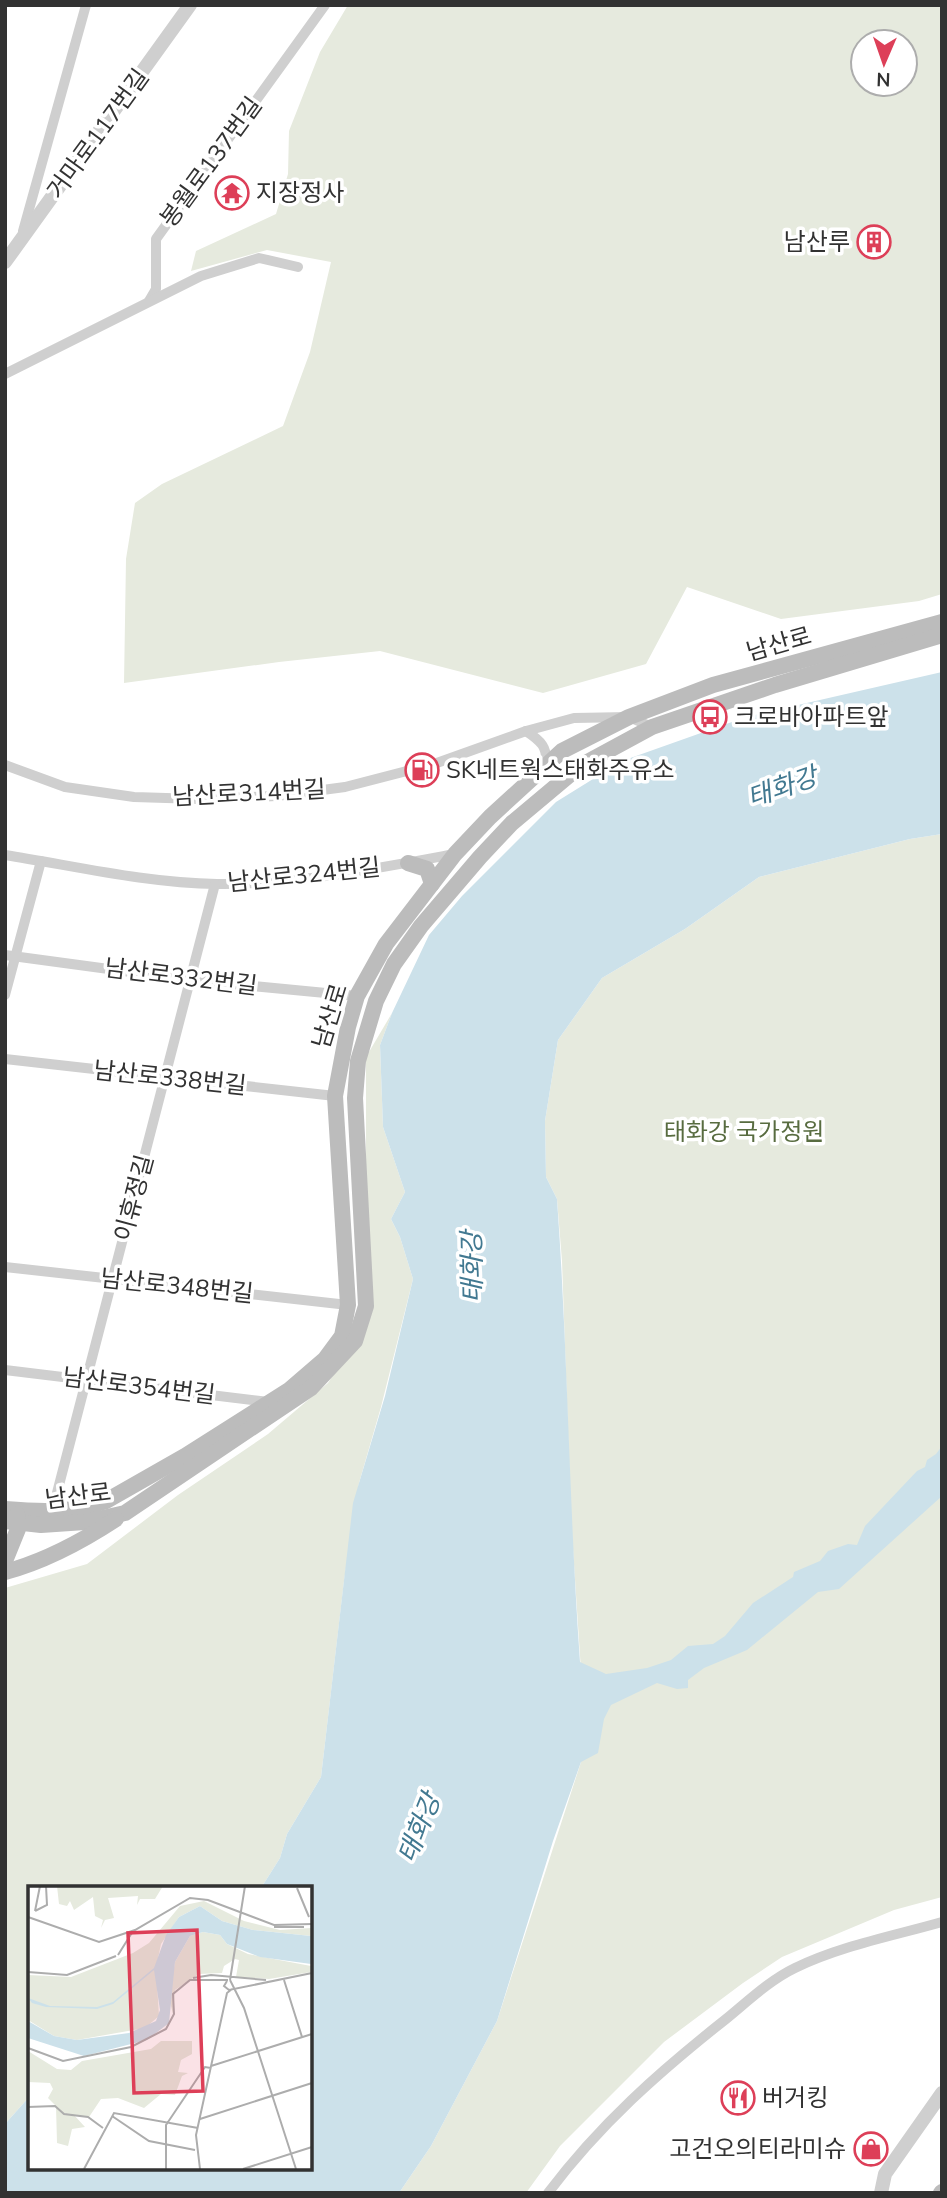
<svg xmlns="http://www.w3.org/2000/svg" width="947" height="2198" viewBox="0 0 947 2198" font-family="'Nunito Sans','Noto Sans KR',sans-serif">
<rect width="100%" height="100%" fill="#fff"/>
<!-- green -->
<g fill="#e6eade" fill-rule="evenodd">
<path d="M 348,5 L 942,5 L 942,594 L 919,601 L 781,619 L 687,587 L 646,664 L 543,693 L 380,651 L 279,662 L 124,683 L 126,559 L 135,503 L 162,484 L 283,426 L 310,352 L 331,262 L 267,250 L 191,271 L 196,251 L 276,214 L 288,174 L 289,131 L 320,52 ZM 863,42 L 905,42 L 905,84 L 863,84 Z"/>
<polygon points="942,834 942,1897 894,1910 782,1957 743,1983 664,2042 560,2146 526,2193 399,2193 431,2146 497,2021 581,1762 581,1671 571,1518 562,1261 557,1199 546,1177 545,1121 558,1040 602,978 685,929 759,877 910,839"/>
<polygon points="392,1013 380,1045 383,1127 405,1192 391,1219 400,1237 413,1279 381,1407 359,1483 344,1581 321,1777 287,1834 280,1858 261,1888 30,1888 30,2096 5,2124 5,1588 87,1564 178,1495 268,1434 328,1383 355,1341 366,1306 366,1057"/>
</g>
<!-- water -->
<path fill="#cce1ea" d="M 942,672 L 942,834 L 910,839 L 759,877 L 685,929 L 602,978 L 558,1040 L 545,1121 L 546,1177 L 557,1199 C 568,1353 569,1508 580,1662 L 606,1674 L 647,1668 L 671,1660 L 688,1646 L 713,1644 L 725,1636 L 753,1603 L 793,1577 L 794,1572 L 820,1561 L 828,1551 L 848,1544 L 857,1545 L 865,1526 L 917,1471 L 925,1467 L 927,1460 L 936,1454 L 942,1446 L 942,1496 L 839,1589 L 818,1592 L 747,1650 L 704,1668 L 688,1680 L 688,1688 L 677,1689 L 657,1683 L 611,1705 L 604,1719 L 598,1753 L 581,1762 L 553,1841 L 497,2021 L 431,2146 L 399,2193 L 5,2193 L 5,2124 L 30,2096 L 30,2168 L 310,2168 L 310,1888 L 261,1888 L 280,1858 L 287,1834 L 321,1777 L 353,1503 L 385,1396 L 413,1279 L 400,1237 L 391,1219 L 405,1192 L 383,1127 L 380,1045 L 392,1013 L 429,935 L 462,896 L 556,802 L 622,761 L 746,717 Z"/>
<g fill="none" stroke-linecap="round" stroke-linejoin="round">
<!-- minor -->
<g stroke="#cfcfcf" stroke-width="10">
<polyline points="23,231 86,5"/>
<polyline points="149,301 156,289 156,239 325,5"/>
<polyline points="5,374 201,276 259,258 298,267"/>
<path d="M 526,731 C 541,741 548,747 546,766"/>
<polyline points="5,765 65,787 134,797 198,799 277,796 345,787 434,764 526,731 574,718 629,717 652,727"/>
<path d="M 5,855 C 75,866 146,883 217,884 C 294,885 379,868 455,854"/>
<polyline points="5,955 190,980 357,996"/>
<polyline points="5,995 41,861"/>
<polyline points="5,1059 335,1096"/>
<polyline points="5,1267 348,1305"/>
<polyline points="5,1370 269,1402"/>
<polyline points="52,1512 215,884"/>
<path d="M 548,2193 C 600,2124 659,2072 726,2019 C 748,2001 770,1980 795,1968 C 840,1946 893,1936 942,1922"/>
</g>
<!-- tertiary -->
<g stroke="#cfcfcf" stroke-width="14">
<polyline points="5,262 190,5"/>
<polyline points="881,2193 885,2174 942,2093"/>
</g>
<!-- secondary -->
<g stroke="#bcbcbc" stroke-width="16">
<polyline points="408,863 427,869 432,884"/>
<path d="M 5,1509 C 44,1512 68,1513 106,1501 L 185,1456 L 289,1390 L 325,1359 L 342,1336 L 348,1305 L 335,1096 L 348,1027 L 357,996 L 386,944 L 455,854 L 490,817 L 562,751 L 629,717 L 713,685 L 942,622"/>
<polyline points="5,1521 41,1525 85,1522 125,1513 311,1388 355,1341 366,1306 355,1098 358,1061 376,1001 394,964 421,926 480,857 512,823 580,766 652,727 775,685 942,635"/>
<polyline points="5,1561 18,1529 17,1514"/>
<path d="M 5,1572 C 46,1561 81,1542 116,1519"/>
<polyline points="941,2193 942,2192"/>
</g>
</g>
<!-- icons -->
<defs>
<symbol id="temple-ring" viewBox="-11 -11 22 22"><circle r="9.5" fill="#fff" stroke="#dd3f58" stroke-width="1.5"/><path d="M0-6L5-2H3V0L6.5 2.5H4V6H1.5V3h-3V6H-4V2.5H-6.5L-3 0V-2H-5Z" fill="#dd3f58"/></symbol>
<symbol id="building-ring" viewBox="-11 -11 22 22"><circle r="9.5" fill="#fff" stroke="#dd3f58" stroke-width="1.5"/><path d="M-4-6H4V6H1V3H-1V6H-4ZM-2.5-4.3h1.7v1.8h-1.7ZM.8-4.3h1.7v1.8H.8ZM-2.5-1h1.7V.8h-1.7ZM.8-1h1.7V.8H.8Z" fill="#dd3f58"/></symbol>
<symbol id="bus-ring" viewBox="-11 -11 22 22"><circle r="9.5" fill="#fff" stroke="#dd3f58" stroke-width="1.5"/><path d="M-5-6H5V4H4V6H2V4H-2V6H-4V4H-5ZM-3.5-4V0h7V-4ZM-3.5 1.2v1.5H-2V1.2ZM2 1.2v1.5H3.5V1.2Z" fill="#dd3f58"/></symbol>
<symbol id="fuel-ring" viewBox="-11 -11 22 22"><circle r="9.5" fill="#fff" stroke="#dd3f58" stroke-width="1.5"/><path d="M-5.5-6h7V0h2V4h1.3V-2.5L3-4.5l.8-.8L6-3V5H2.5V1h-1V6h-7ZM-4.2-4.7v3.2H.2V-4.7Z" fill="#dd3f58"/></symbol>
<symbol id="restaurant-ring" viewBox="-11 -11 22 22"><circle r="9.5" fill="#fff" stroke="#dd3f58" stroke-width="1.5"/><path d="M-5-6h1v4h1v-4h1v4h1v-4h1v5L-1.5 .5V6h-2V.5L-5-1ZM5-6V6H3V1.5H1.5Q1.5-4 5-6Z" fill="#dd3f58"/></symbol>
<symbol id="shop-ring" viewBox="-11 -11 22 22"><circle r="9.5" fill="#fff" stroke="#dd3f58" stroke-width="1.5"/><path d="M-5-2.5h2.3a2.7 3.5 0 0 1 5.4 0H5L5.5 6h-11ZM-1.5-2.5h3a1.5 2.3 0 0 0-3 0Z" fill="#dd3f58"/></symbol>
</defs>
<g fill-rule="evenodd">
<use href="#temple-ring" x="213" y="174" width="38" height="38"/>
<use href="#building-ring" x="855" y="223" width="38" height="38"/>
<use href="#bus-ring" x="691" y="698" width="38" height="38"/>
<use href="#fuel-ring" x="403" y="751" width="38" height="38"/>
<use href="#restaurant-ring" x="719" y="2079" width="38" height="38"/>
<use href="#shop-ring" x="852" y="2130" width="38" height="38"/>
</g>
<g text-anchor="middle" stroke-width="7" stroke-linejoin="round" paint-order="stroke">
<!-- street labels -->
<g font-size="24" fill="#323232" stroke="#fff">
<text transform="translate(98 134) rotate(-54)" y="8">거마로117번길</text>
<text transform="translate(211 162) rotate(-54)" y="8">봉월로137번길</text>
<text transform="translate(779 644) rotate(-16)" y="8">남산로</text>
<text transform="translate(249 793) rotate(-3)" y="8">남산로314번길</text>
<text transform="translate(304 875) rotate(-6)" y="8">남산로324번길</text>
<text transform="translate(181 977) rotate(7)" y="8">남산로332번길</text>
<text transform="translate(330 1016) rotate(-73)" y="8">남산로</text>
<text transform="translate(170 1078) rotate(6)" y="8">남산로338번길</text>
<text transform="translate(134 1198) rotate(-75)" y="8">이휴정길</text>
<text transform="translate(177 1286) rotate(6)" y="8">남산로348번길</text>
<text transform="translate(139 1386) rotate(7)" y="8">남산로354번길</text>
<text transform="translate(78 1496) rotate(-7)" y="8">남산로</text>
</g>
<!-- poi labels -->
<g font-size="24" fill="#323232" stroke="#fff" text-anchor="start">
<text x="256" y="201">지장정사</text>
<text x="850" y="250" text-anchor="end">남산루</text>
<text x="734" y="725">크로바아파트앞</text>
<text x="446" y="778">SK네트웍스태화주유소</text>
<text x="762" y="2106">버거킹</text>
<text x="846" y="2157" text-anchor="end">고건오의티라미슈</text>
</g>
<!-- park labels -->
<g font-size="24" fill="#586c40" stroke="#fff">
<text x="744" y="1140">태화강 국가정원</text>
</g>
<!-- water labels -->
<g font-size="26" font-style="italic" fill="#427991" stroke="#fff">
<text transform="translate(782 787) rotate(-19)" y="9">태화강</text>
<text transform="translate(472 1267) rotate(-91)" y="9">태화강</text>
<text transform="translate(419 1828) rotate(-68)" y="9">태화강</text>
</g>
</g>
<!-- overview -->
<g transform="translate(28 1886)">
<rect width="284" height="284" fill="#fff"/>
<path d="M 29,0 L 135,0 L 127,13 L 112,13 L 109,19 L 110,10 L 80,12 L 86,32 L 77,34 L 73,42 L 75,34 L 67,30 L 65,11 L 46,24 L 42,15 L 39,20 L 31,18 ZM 176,15 L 216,35 L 252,44 L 283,42 L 283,50 L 225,44 L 194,35 L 172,20 L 151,31 L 133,58 L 128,82 L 131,130 L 117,142 L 49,154 L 26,150 L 0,134 L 0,89 L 43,91 L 105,67 L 121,57 L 152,20 ZM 175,46 L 192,49 L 199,58 L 220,68 L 283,80 L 283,86 L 241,93 L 208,91 L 211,74 L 207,73 L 196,80 L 194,87 L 171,88 L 147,104 L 145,128 L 141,112 L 147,76 L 162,50 ZM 133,155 L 164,155 L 164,168 L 153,174 L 150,186 L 160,187 L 154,190 L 147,209 L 133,208 L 116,222 L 90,212 L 73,213 L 61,231 L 46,229 L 57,241 L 44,243 L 40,260 L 29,257 L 28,220 L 20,212 L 25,203 L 22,197 L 0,196 L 0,165 L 29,183 L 43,184 L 54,175 L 123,163 Z" fill="#e6eade"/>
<path d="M 172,20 L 194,35 L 225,44 L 283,50 L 283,78 L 232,71 L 199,58 L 192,49 L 175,46 L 162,50 L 147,76 L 141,137 L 119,154 L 56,170 L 0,152 L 0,135 L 26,150 L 49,154 L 101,147 L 128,135 L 132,124 L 126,84 L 85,118 L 69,123 L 18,121 L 4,117 L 0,112 L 22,120 L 69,121 L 85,116 L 126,82 L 138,49 L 151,31 Z" fill="#cce1ea"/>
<path fill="none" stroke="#adadad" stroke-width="2" d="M 269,2 L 281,31M 7,25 L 19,19 L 18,0M 7,25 L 12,0M 0,31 L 71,56 L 107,44 L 162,12 L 180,14 L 246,39 L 284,38M 246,41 L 276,41M 90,69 L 105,45M 0,86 L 39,89 L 88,70M 165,92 L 183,89 L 238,94M 202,94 L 216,122 L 268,283M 202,94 L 217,0M 256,94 L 274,151M 199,95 L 196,100 L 201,104 L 284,87M 0,162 L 35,175 L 103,161 L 138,143 L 146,128 L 145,108 L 162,94 L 200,94M 183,180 L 284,148M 0,221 L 27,220 L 36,228 L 60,231 L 75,242M 84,230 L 121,255 L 167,264M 172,233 L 284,197M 56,283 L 86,227 L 170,242M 138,283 L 138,239 L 177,181 L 183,182M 172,283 L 168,249 L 199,107 L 204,103M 215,283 L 284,261"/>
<path fill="#dd3f58" fill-opacity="0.15" stroke="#dd3f58" stroke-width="3.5" d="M 169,44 L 175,205 L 106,207 L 100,47 Z"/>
<rect width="284" height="284" fill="none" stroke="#323232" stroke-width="3.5"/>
</g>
<!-- border -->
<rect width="947" height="2198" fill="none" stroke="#323232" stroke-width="14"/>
<!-- north arrow -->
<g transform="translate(884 63) rotate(182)"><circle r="33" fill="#ffffff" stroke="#adadad" stroke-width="2"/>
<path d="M0-5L12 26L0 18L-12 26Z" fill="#dd3f58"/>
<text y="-10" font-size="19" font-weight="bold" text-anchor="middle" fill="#323232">N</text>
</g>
</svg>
